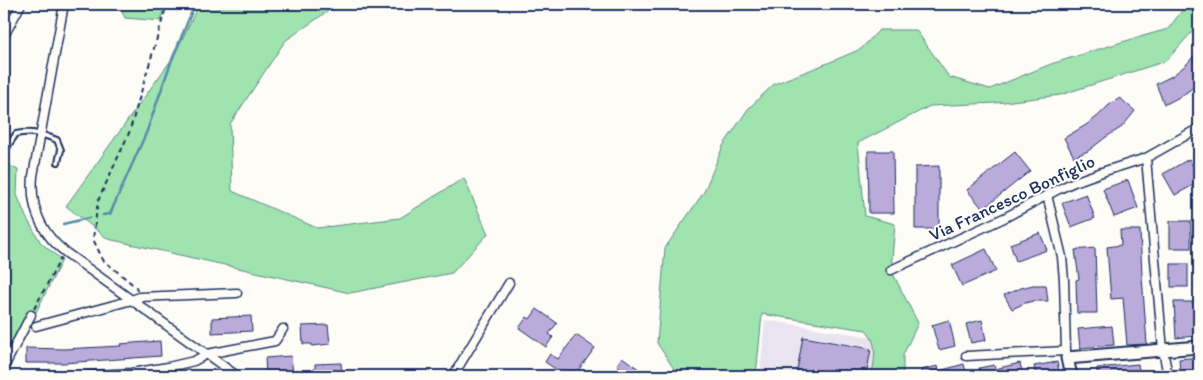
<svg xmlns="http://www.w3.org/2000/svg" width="1203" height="380" viewBox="0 0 1203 380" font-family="Itim,sans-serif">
<rect width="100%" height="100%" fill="#fdfcf7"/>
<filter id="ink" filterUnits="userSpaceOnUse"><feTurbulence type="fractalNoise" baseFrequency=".02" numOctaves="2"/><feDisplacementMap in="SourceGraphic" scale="10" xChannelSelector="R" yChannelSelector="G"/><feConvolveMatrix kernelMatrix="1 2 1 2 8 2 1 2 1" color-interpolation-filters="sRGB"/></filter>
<g filter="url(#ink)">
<!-- built -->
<polygon fill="#e9e4ef" points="765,320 872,337 875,353 872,376 760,376"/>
<!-- green -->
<g fill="#9fe3ae" stroke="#5d8986">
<polygon points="118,4 163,4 162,21 125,18"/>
<polygon points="199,4 338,4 285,41 230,124 232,191 317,228 400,218 464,178 488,234 452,273 350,293 108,239 66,206 174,56"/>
<path d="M 1187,4 L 1199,4 L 1199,24 L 1166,61 L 1060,95 L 996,103 L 930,106 L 858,143 L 865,216 L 895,224 L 891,270 L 918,323 L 903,355 L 903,376 L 872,376 C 874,359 879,344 866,330 L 762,314 L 756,376 L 677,376 L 676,372 L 657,343 L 665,248 L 704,192 L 723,146 L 748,109 L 774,84 L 828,63 L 861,49 L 879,30 L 916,30 L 949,77 L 990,89 L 1051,64 L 1122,42 L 1168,29 Z"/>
<polygon points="4,163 18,170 17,195 26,217 41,243 62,260 4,376"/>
</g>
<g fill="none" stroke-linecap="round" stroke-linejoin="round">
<!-- stream -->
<g stroke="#568caa" stroke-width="2.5">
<polyline points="103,215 110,214 147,131 171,62 195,4"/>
<polyline points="63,224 89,218"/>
</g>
</g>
<!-- building -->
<g fill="#bbabdb" stroke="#1b2f5e">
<polygon points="1199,50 1199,83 1183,95 1168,103 1164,104 1156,84 1172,76 1186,65"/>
<polygon points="1120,98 1135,111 1122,127 1106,137 1088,151 1074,157 1064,138 1086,125 1098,116 1109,105"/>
<polygon points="868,151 893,151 894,213 869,213"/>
<polygon points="1015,152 1030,171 983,209 967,190"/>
<polygon points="1189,159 1199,177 1199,182 1175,195 1163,174"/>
<polygon points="939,166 939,229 915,229 915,167"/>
<polygon points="1128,180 1138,208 1114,217 1103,189"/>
<polygon points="1086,194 1095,218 1071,227 1062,203"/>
<rect x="1170" y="221" width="21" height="27"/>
<polygon points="1120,230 1140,230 1142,276 1147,344 1127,345 1123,298 1111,299 1107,247 1121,245"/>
<polygon points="1040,233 1047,250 1016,261 1010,244"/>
<polygon points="1095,248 1097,313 1077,313 1076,280 1079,279 1075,250"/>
<polygon points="986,249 996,271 962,286 952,265"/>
<rect x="1171" y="264" width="17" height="23"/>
<polygon points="1033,285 1046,285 1048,301 1033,301 1025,303 1012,309 1004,295 1021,288"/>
<polygon points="1174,302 1194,302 1195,336 1176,338"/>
<polygon points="537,309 557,323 549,334 553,337 546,347 519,328 527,317 530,319"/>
<polygon points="251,316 252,331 212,333 212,318"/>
<polygon points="949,320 955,346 939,350 932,325"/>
<polygon points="982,320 986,340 971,343 966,324"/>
<polygon points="328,325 330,344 312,346 312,344 303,344 302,326"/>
<polygon points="1112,326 1114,345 1080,348 1078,329"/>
<polygon points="576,335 595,348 574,376 557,376 560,372 545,362 550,354 558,359"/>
<polygon points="803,337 871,349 866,376 796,376"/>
<polygon points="160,341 161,356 63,363 26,363 26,348 64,349 121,346 120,344"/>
<polygon points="291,356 293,375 284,375 284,376 266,376 265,358"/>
<polygon points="622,357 640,370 636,376 617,376 622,369 617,365"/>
<polygon points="1199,357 1199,369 1180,371 1179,359"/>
<polygon points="1057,362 1060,376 1036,376 1034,366"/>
<polygon points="341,363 342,376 315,376 315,364"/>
<polygon points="1020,363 1023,376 981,376 979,368 994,365 995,369"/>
<polygon points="964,364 967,376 922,376 921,370 938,366 939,371"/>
<polygon points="1138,364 1140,376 1097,376 1097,368"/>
</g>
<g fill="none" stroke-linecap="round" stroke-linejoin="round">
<defs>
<path id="lane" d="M 4,152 L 16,134 C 32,131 42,134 57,140 L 61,150 L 58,162"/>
<g id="street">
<path d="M 64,4 L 33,176 C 30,207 40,232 65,252 L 237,376"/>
<polyline points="4,36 21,4"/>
<polyline points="1146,158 1163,350 1168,376"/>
<polyline points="1047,195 1062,257 1064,280 1066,351 1067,358"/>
<polyline points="891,270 1004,218 1059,189 1074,182 1105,171 1146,158 1199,128"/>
<polyline points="36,326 132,300 139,297 237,293"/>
<polyline points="966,356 1066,351"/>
<polyline points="4,367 31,315"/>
<polyline points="85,376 131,373 168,367 194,361 207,354 275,341 283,329"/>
<polyline points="453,376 509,283"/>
</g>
<polyline id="secondary" points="1071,376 1067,358 1199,347"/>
</defs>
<!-- lane casing -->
<use href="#lane" stroke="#1b2f5e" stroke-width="8"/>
<!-- street casing -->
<use href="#street" stroke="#1b2f5e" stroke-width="11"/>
<!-- secondary casing -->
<use href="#secondary" stroke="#1b2f5e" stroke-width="15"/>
<!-- path -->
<g stroke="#1b2f5e" stroke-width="2" stroke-dasharray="5 4" stroke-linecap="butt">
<polyline points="137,291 136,287 103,260 93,239 98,201 129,133 167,4"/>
<polyline points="34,309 61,258"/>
</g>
<!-- lane -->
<use href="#lane" stroke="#fdfcf7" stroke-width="4"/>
<!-- street -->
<use href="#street" stroke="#fdfcf7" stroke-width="8"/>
<!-- secondary -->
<use href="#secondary" stroke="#fdfcf7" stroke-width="11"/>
</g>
</g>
<g text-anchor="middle" stroke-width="4" stroke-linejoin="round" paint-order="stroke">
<!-- street labels -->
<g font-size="18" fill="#1b2f5e" stroke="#fdfcf7">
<text transform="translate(1012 198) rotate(-25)" y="6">Via Francesco Bonfiglio</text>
</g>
</g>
<!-- margin -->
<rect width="1203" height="380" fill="none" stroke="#fdfcf7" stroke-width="20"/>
<rect x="10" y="10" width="1183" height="360" fill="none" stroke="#1b2f5e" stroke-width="2" filter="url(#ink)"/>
</svg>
